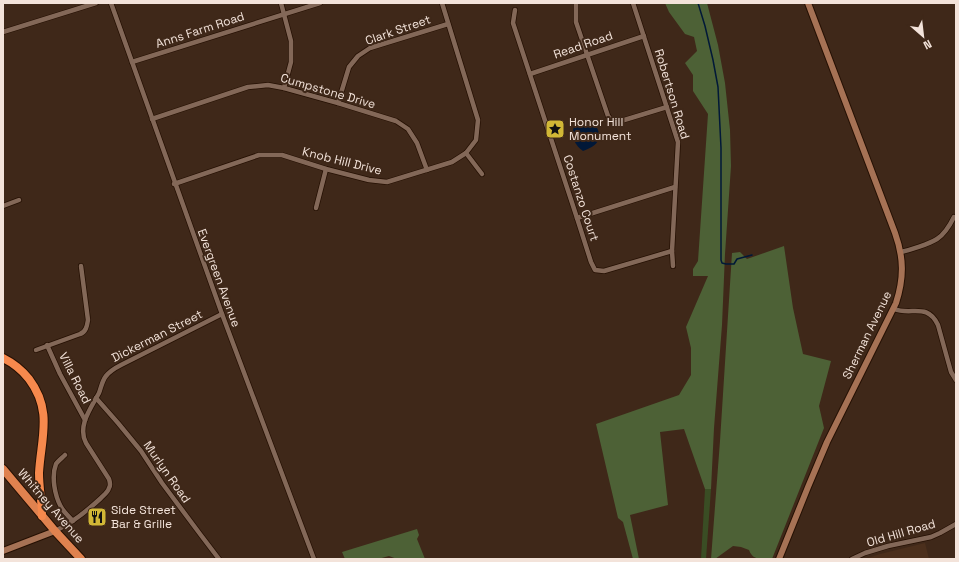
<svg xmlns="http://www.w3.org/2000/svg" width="959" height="562" viewBox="0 0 959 562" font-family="'Space Grotesk',sans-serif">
<rect width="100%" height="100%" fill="#3f2819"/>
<!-- built -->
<polygon fill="#4b2f1c" points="925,543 929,559 865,559 880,554"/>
<!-- green -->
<polygon fill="#3a4d24" points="705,489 711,489 706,559 701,559"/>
<!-- forest -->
<g fill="#4d6136">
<polygon points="665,3 707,3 718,45 725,83 730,130 731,166 725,254 722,325 714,428 711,489 705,489 684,429 660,432 668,505 630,515 639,559 633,559 623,522 618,518 596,424 679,395 691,375 691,348 686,327 708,276 693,276 693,269 698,261 708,114 693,91 693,75 685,63 697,51 694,37 685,34 669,12"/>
<path d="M 784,246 L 793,308 L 803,354 L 831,361 L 819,406 L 824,428 L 772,559 C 762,559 753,561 749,550 L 741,547 L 733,546 L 715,559 L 711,559 L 720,441 L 732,253 L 740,252 L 747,259 Z"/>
<polygon points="417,529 419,535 417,539 425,559 397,559 389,556 378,559 345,559 342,552"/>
</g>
<!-- water -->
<path fill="#011838" d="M 588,121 L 593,122 C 604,136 600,145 583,151 C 575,146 570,135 574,127 L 581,123 Z"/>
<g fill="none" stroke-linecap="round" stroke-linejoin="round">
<!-- stream -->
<polyline stroke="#011838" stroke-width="1.5" points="698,3 705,26 713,60 718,87 721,148 721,260 722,263 726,264 734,264 737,259 752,255"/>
<defs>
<g id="minor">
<polyline points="111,3 222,314 314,559"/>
<polyline points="281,3 291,41 291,62 284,88"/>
<polyline points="576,3 576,22 608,116 613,122 621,121 667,107"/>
<polyline points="633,3 678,142 672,251 673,266"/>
<polyline points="515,10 513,23 577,218 591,262 595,270 604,271 672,251"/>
<polyline points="3,32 96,3"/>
<polyline points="132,62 320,3"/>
<polyline points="530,74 644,36"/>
<polyline points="338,103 349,67 358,56 370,48 448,24"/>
<polyline points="152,119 248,87 268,85 284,88 338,103 396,121 408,129 417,143 427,170"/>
<polyline points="466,153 482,174"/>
<polyline points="174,184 259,155 282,155 326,169 369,180 387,182 452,162 466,153 476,140 478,120 442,3"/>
<polyline points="3,206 19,200"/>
<polyline points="316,208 326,169"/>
<polyline points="577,218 675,187"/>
<path d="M 901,252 C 910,250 929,244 937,239 C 945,234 950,225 954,217"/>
<path d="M 894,309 C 911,316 927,302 938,325 L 951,372 L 956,380"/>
<polyline points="47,345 60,374 85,420"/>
<path d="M 36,350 L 80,334 C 86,332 87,326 88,320 L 81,266"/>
<polyline points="96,398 118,423 141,451 162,483 200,534 219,559"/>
<path d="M 65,455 C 62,458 58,461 56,464 C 51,477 55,496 61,507 C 64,512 69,517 73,521"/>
<path d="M 55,531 C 72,523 87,511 101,498 C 104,495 108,492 109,488 C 111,485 110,482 109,479 L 86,443 C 77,426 91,408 99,393 C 101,388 102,381 106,376 C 110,371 115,368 121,365 L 222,314"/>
<polyline points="852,559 865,553 888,546 931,537 940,533 956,524"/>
</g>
<g id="secondary">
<polyline points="3,551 55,531"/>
<path d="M 779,559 L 808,487 L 827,442 L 896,303 C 904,278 904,258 895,233 L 808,3"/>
</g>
<polyline id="trunk" points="3,469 55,531 81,559"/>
<path id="motorway" d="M 3,358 C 13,363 22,370 29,379 C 53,411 41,438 39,473 C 39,488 42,501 42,516"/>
</defs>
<!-- minor casing -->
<use href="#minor" stroke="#251003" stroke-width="6"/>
<!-- secondary casing -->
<use href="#secondary" stroke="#251003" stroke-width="8"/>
<!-- trunk casing -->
<use href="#trunk" stroke="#251003" stroke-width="10"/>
<!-- motorway casing -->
<use href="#motorway" stroke="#251003" stroke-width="10"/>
<!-- minor -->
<use href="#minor" stroke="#836858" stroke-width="4.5"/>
<!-- secondary -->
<use href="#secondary" stroke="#a67255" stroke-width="6"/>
<!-- trunk -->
<use href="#trunk" stroke="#df824f" stroke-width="8"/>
<!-- motorway -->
<use href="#motorway" stroke="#f6894d" stroke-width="8"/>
</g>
<!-- icons -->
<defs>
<symbol id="sight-square" viewBox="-11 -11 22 22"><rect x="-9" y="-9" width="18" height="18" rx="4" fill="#d1b736" stroke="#3f2819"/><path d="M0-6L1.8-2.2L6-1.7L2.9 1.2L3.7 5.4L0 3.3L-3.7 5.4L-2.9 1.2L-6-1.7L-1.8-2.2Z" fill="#111"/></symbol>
<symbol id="restaurant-square" viewBox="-11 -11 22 22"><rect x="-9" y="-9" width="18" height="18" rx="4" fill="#d1b736" stroke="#3f2819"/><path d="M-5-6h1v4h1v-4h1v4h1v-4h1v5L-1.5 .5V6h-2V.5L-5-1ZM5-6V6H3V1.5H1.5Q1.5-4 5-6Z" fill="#111"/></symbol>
</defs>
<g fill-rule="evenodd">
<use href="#sight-square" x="544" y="118" width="22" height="22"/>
<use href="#restaurant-square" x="86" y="506" width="22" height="22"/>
</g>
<g text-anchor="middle" stroke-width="4" stroke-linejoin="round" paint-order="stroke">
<!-- street labels -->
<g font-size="12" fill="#f3e3da" stroke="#3f2819">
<text transform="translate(200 30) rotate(-18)" y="4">Anns Farm Road</text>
<text transform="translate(398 30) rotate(-19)" y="4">Clark Street</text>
<text transform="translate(583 45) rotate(-19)" y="4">Read Road</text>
<text transform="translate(328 91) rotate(16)" y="4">Cumpstone Drive</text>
<text transform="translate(672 94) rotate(73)" y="4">Robertson Road</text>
<text transform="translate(342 161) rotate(14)" y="4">Knob Hill Drive</text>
<text transform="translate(581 198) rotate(72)" y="4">Costanzo Court</text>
<text transform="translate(219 278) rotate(70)" y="4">Evergreen Avenue</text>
<text transform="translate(867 335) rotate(-64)" y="4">Sherman Avenue</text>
<text transform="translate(157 336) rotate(-27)" y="4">Dickerman Street</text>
<text transform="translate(75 378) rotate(63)" y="4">Villa Road</text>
<text transform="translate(167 472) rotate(55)" y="4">Murlyn Road</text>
<text transform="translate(51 506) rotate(49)" y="4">Whitney Avenue</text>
<text transform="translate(901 533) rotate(-16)" y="4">Old Hill Road</text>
</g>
<!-- poi labels -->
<g font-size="12" fill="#f3e3da" stroke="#3f2819" text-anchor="start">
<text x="569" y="126">Honor Hill<tspan x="569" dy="14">Monument</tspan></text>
<text x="111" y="514">Side Street<tspan x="111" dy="14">Bar &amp; Grille</tspan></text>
</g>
</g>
<!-- border -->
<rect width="959" height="562" fill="none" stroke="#f3e3da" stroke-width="8"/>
<!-- north arrow -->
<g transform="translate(923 36) rotate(152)" stroke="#3f2819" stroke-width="3" paint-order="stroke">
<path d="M0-3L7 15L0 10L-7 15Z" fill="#f3e3da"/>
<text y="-6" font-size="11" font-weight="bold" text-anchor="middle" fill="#f3e3da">N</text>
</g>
</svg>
